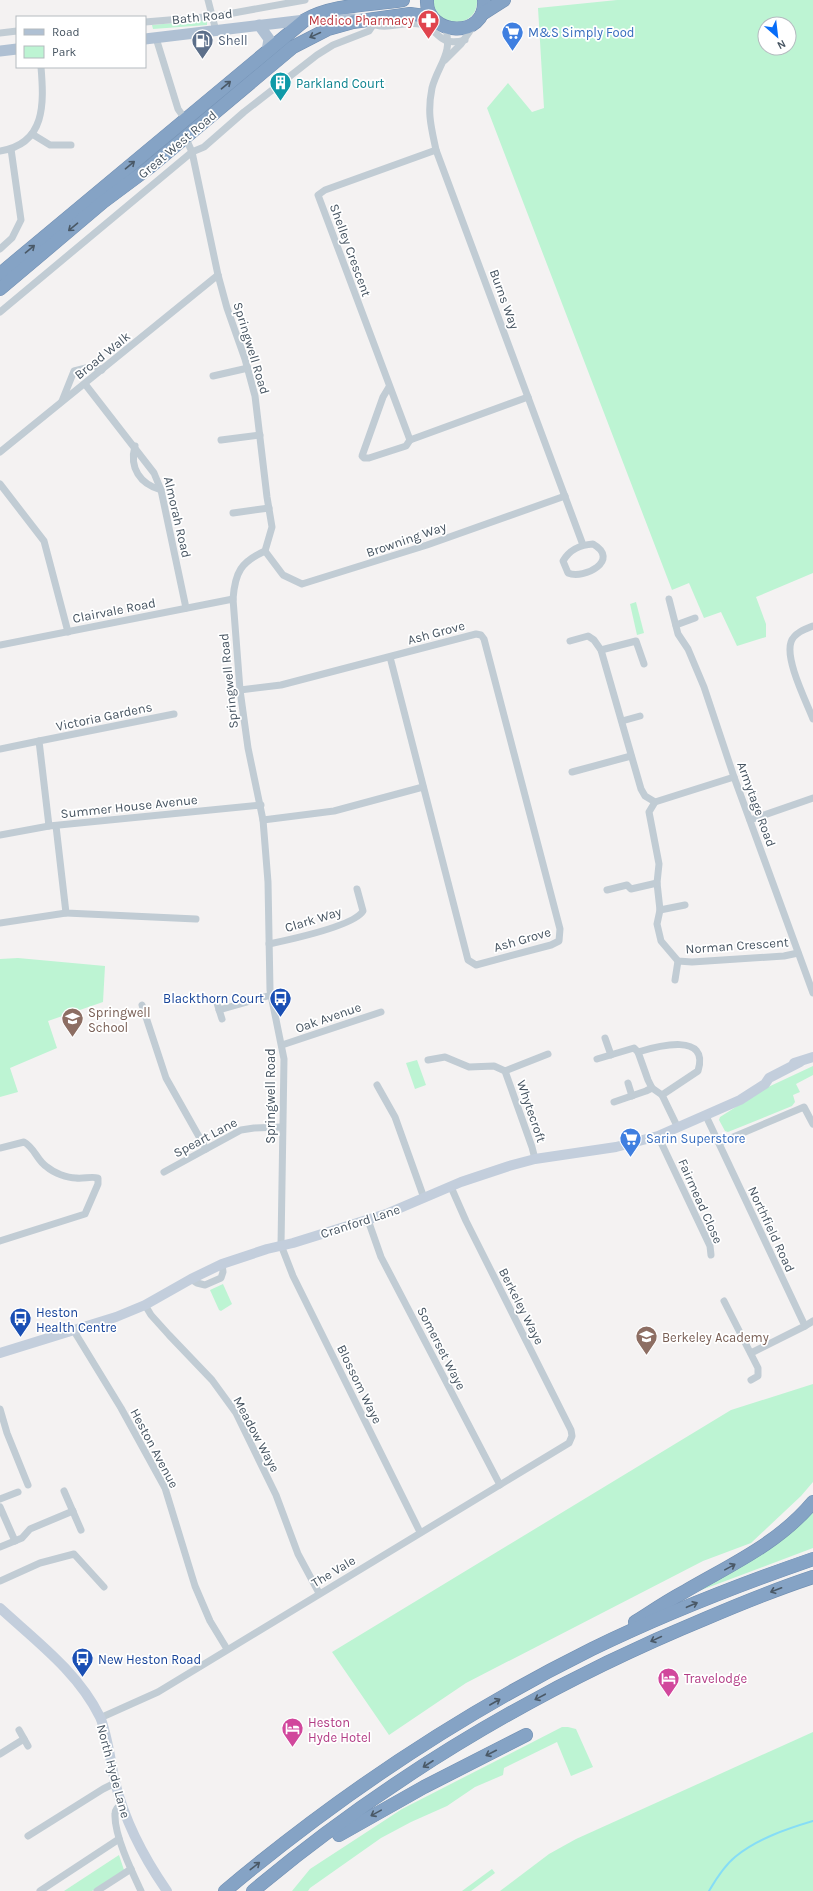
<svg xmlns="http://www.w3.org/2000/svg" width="813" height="1891" viewBox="0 0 813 1891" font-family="Karla,sans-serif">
<rect width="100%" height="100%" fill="#f4f2f2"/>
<!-- green -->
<g fill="#bdf4d3" fill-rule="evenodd">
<path d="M 430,0 L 477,0 C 478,24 449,29 435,11 C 433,8 432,4 430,0 Z"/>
<path d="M 617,0 L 813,0 L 813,573 L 756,597 L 766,624 L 766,637 L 737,646 L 721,612 L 704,618 L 689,583 L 672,590 L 487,108 L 508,83 L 532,112 L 544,108 L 538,8 ZM 765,24 L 789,24 L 789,48 L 765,48 Z"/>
<polygon points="207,20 207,25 153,29 152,25"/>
<polygon points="636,602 644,633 637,635 630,604"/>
<polygon points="18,958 105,966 103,1002 48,1021 57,1048 10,1068 18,1092 0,1097 0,959"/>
<polygon points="417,1060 426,1085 415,1089 406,1063"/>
<polygon points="813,1066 813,1075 796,1084 800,1092 793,1095 795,1102 792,1106 728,1132 725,1131 719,1120 720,1117 766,1088"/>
<polygon points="223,1284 232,1304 221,1311 219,1310 210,1290"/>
<polygon points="813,1384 813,1482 801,1496 751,1543 703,1561 466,1683 389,1735 332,1652 731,1410"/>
<polygon points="813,1509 813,1548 696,1592"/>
<polygon points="562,1727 568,1727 576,1729 593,1767 571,1776 557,1742 504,1768 503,1775 475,1787 447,1806 411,1822 381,1838 310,1888 308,1891 292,1891 310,1869 402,1809"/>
<polygon points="813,1732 813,1891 500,1891 549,1854 576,1839"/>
<polygon points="119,1855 124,1870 92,1891 64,1891"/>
<polygon points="492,1869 495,1873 471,1891 462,1891"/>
</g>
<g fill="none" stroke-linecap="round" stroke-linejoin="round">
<!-- stream -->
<path stroke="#86ddf6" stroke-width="2" d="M 709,1891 C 716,1879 724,1866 735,1857 C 757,1839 786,1829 813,1821"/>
<defs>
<g id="highway">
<path d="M 427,0 C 425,36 487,40 484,0"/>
<polyline points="482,14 504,0"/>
<path d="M 0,274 L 305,20 C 333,4 371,5 403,0"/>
<polyline points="0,289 103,202 150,167 293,47 328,29 353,22 410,14 432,17"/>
<path d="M 635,1622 C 651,1612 667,1601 684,1592 C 730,1565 778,1544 813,1502"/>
<polyline points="339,1835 424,1787 526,1735"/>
<path d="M 225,1891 C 337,1797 461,1714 592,1649 C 664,1614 738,1585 813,1559"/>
<path d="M 253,1891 C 389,1777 544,1685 707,1618 C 742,1603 777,1589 813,1577"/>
</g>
</defs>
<!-- highway casing -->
<use href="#highway" stroke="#708eb1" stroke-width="14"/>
<!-- street -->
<g stroke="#c1ccd4" stroke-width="7">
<polyline points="208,0 216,31"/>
<polyline points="145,22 217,16 305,0"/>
<path d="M 370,23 C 387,31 402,21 420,24 C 439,27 436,48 465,40"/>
<path d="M 445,26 C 454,53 438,65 432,88 C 427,113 431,126 436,150 L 583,545"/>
<polyline points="0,33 17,31"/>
<polyline points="156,38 178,109 185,119"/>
<polyline points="445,60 461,44 474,25"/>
<polyline points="32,134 50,145 71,145"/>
<path d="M 184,139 L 188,143 L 192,152 L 218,275 L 227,308 L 245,359 L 255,396 L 267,497 L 272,527 L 265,551 C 241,562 235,572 233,599 L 240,690 L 248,748 L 263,820 L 268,882 L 270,990 L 284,1059 L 281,1245 L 293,1276 L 420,1532"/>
<polyline points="436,150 325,190 318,195 410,440 528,397"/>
<path d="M 0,151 C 46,144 44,103 41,67"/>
<polyline points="0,249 12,238 21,220 11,149"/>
<polyline points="0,312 192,152 204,147 244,112 317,55 333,45 369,31 373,25"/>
<polyline points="213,376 248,368"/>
<polyline points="85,384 154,473 161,490 186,608"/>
<polyline points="389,387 383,397 362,456 364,458 369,458 406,446 410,440"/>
<polyline points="62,401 74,371 94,366 102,370"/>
<polyline points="221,440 260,435"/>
<path d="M 135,446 C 129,468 140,484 161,490"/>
<polyline points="0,452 218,275"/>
<polyline points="0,484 44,541 68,632"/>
<polyline points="233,513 269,508"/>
<path d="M 593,544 C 621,560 584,580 568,573 L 563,561 C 570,549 580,545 593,544 Z"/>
<polyline points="265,551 283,575 302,584 427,545 565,496"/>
<polyline points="669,599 678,634 688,649 704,687 734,777 813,993"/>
<polyline points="676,625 695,618"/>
<path d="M 813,626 C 805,629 794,633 791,642 C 785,660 806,701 813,719"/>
<polyline points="570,641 588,636 594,640 601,650 641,789 645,796 655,802"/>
<polyline points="0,645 233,599"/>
<polyline points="601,650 636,641 644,664"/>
<polyline points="240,690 281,685 476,634 481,635 484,639 560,929 559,941 551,945 476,965 468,960 390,657"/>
<polyline points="622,721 640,716"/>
<polyline points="0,749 39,741"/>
<polyline points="572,772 631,756"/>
<polyline points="734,777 655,802 649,812 659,864 657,883 660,910 657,924 661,941 678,961 692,962 784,956 798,953"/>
<polyline points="263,820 334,811 423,787"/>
<polyline points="750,820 813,798"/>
<polyline points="49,826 39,741 174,714"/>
<polyline points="56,826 66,913 196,919"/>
<polyline points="0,835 49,826 261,805"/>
<polyline points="607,890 627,885 631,889 657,883"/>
<polyline points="660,910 685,905"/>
<polyline points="0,923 66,913"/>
<path d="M 269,944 C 288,940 354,926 363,911 L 357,889"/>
<polyline points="675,980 678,961"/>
<polyline points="216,1000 222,1019"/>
<polyline points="142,1005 166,1078 206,1149"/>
<polyline points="219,1010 271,995"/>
<polyline points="605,1038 611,1055"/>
<polyline points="282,1045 381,1012"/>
<path d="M 638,1052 C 658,1046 710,1032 698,1071 L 662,1095"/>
<polyline points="597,1059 634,1048 638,1052 648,1080 652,1088 662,1095 678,1128"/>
<polyline points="428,1060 445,1057 469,1067 494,1066 505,1071 532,1147 535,1159"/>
<polyline points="505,1071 548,1054"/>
<polyline points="628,1083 632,1096"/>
<polyline points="377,1085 395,1117 424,1198"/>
<polyline points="614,1102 646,1091 652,1088"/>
<polyline points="706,1116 805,1326 751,1353"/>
<polyline points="658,1136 710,1246 711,1255"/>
<polyline points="719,1143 804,1107 813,1124"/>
<path d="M 0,1148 L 24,1142 C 35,1148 37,1161 47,1167 C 54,1173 67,1178 76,1178 C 84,1179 91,1176 98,1178 L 98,1184 L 85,1214 L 0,1241"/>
<polyline points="164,1172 241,1130 254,1128 282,1127"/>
<polyline points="368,1220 381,1257 500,1485"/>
<polyline points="191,1279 197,1283 205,1285 221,1278 223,1272 222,1264"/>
<polyline points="724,1301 758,1368 758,1376 751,1380"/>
<polyline points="145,1305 151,1315 169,1335 212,1380 236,1413 276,1495 298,1554 319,1593"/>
<polyline points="805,1326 813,1321"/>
<polyline points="74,1331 121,1408 165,1488 195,1586 210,1621 227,1649"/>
<polyline points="0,1409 7,1433 28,1485"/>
<polyline points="64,1491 81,1530"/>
<polyline points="0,1499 18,1492"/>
<polyline points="0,1507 15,1541"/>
<polyline points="0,1547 22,1538 30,1529 73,1511"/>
<polyline points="0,1581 40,1563 74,1554 104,1587"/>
<polyline points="100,1718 158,1692 569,1443 572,1436 571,1430 466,1221 451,1187"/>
<polyline points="19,1730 28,1746"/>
<polyline points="0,1754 24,1739"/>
<path d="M 122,1804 C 118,1807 115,1809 115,1814 C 114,1835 132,1872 141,1891"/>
<polyline points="28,1836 103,1789 115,1783"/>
<polyline points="40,1891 119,1839"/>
<polyline points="97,1891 131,1869"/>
</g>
<!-- secondary -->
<g stroke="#c3cedc" stroke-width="10">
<polyline points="794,1063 813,1057"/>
<polyline points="0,1353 116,1317 145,1305 191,1279 222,1264 267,1249 293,1243 386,1214 461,1182 509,1166 535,1159 616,1147 658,1136 740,1100 765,1084 769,1078 800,1062"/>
<path d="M 0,1608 C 36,1641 78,1672 100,1717 C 107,1732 111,1764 115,1782 C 125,1822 144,1858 167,1891"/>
</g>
<!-- primary -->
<g stroke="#afc0d3" stroke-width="11">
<polyline points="259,25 269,39 267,51"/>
<polyline points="145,39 305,20 354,19"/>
<polyline points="0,51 17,49"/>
</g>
<!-- highway -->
<use href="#highway" stroke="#85a3c5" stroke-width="13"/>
</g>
<!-- one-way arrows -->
<defs><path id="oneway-shaft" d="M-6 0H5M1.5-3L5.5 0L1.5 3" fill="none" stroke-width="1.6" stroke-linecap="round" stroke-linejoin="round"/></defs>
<g stroke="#4a5967">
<use href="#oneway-shaft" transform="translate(315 35) rotate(155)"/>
<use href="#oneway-shaft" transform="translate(226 85) rotate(-40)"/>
<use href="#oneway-shaft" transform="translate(130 165) rotate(-40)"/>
<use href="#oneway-shaft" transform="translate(73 227) rotate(140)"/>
<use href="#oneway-shaft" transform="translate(30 249) rotate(-40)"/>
<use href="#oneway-shaft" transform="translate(730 1567) rotate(-29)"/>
<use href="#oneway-shaft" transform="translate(776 1590) rotate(159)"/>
<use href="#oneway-shaft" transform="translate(692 1605) rotate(-23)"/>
<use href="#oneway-shaft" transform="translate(656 1639) rotate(155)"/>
<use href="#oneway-shaft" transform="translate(540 1697) rotate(152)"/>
<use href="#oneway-shaft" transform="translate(495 1702) rotate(-30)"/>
<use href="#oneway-shaft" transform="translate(491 1753) rotate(153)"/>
<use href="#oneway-shaft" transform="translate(428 1764) rotate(147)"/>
<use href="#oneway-shaft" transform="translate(376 1813) rotate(151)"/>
<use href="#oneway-shaft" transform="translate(255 1866) rotate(-38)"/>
</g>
<!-- icons -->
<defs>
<symbol id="pharmacy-pin" viewBox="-11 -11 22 30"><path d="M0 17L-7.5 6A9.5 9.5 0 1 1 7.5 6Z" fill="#e0444e" stroke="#fff"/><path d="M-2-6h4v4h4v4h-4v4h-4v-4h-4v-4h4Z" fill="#fff"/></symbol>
<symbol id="supermarket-pin" viewBox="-11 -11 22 30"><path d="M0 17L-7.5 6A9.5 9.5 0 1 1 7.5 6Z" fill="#3f7fe0" stroke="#fff"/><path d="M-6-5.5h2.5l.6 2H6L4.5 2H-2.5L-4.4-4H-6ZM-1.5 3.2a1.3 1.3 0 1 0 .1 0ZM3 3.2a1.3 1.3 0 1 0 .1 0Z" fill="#fff"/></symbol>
<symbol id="fuel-pin" viewBox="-11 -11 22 30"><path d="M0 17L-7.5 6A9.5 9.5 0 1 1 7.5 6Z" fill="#5c6f8a" stroke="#fff"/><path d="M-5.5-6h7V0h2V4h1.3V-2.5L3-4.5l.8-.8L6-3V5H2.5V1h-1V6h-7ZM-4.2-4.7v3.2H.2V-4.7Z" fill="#fff"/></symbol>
<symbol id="building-pin" viewBox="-11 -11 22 30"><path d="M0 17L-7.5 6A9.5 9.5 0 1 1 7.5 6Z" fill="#0f9aa8" stroke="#fff"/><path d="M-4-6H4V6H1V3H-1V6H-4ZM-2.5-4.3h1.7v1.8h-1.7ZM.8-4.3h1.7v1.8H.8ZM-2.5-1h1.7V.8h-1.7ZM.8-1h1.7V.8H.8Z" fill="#fff"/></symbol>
<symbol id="bus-pin" viewBox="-11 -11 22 30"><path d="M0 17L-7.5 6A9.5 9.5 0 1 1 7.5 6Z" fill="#1a4fb4" stroke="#fff"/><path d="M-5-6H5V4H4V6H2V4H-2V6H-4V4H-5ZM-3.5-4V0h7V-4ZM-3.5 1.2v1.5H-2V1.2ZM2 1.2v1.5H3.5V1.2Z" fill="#fff"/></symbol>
<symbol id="school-pin" viewBox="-11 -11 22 30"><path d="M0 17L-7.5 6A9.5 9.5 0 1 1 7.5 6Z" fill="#8d6e63" stroke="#fff"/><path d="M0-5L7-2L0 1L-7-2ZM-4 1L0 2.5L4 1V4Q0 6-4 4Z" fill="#fff"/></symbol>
<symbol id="hotel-pin" viewBox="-11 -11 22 30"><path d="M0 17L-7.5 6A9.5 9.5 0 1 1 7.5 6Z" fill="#d1479c" stroke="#fff"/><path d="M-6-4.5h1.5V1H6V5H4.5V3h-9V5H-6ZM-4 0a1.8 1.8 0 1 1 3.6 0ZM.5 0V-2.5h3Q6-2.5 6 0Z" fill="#fff"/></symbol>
</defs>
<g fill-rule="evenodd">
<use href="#pharmacy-pin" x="416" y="8" width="25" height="34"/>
<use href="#supermarket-pin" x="500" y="20" width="25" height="34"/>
<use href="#fuel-pin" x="190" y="28" width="25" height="34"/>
<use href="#building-pin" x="268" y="70" width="25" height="34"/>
<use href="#bus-pin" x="268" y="986" width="25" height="34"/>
<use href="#school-pin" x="60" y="1006" width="25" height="34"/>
<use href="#supermarket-pin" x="618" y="1126" width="25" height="34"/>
<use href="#bus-pin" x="8" y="1306" width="25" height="34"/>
<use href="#school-pin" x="634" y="1324" width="25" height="34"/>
<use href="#bus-pin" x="70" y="1646" width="25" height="34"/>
<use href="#hotel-pin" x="656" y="1666" width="25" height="34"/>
<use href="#hotel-pin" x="280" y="1716" width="25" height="34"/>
</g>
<g text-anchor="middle" stroke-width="3.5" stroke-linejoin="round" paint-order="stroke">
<!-- street labels -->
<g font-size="13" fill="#475562" stroke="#fff">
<text transform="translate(202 16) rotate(-6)" y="5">Bath Road</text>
<text transform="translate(177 144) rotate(-40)" y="5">Great West Road</text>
<text transform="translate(351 250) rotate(70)" y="5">Shelley Crescent</text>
<text transform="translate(505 299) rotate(70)" y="5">Burns Way</text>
<text transform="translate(252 348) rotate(73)" y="5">Springwell Road</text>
<text transform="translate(102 355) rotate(-39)" y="5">Broad Walk</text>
<text transform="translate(178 517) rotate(77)" y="5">Almorah Road</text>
<text transform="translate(406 539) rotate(-19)" y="5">Browning Way</text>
<text transform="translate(114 610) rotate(-11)" y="5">Clairvale Road</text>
<text transform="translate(436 632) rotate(-15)" y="5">Ash Grove</text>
<text transform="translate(228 681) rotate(-96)" y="5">Springwell Road</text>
<text transform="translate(104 716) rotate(-12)" y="5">Victoria Gardens</text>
<text transform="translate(757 804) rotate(70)" y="5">Armytage Road</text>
<text transform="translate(129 806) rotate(-6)" y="5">Summer House Avenue</text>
<text transform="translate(313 919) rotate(-17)" y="5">Clark Way</text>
<text transform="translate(522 939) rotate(-16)" y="5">Ash Grove</text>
<text transform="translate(737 945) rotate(-4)" y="5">Norman Crescent</text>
<text transform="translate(328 1017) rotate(-19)" y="5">Oak Avenue</text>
<text transform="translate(270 1096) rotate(-90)" y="5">Springwell Road</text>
<text transform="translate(532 1111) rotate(71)" y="5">Whytecroft</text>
<text transform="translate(205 1137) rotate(-28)" y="5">Speart Lane</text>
<text transform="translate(701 1201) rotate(66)" y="5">Fairmead Close</text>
<text transform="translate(360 1221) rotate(-18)" y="5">Cranford Lane</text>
<text transform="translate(772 1229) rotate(65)" y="5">Northfield Road</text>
<text transform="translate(522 1306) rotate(63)" y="5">Berkeley Waye</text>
<text transform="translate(442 1348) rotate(63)" y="5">Somerset Waye</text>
<text transform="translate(360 1384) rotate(64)" y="5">Blossom Waye</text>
<text transform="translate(257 1434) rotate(62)" y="5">Meadow Waye</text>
<text transform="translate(155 1448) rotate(62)" y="5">Heston Avenue</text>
<text transform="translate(333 1571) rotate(-31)" y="5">The Vale</text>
<text transform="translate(114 1771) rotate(75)" y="5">North Hyde Lane</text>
</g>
<!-- health labels -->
<g font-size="13" fill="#be3a42" stroke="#fff" text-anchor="end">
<text x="414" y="25">Medico Pharmacy</text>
</g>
<!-- shop labels -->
<g font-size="13" fill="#366cbe" stroke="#fff" text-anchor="start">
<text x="528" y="37">M&amp;S Simply Food</text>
<text x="646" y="1143">Sarin Superstore</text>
</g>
<!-- service labels -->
<g font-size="13" fill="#4e5e75" stroke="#fff" text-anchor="start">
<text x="218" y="45">Shell</text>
</g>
<!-- culture labels -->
<g font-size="13" fill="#0d838f" stroke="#fff" text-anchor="start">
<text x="296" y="88">Parkland Court</text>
</g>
<!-- transit labels -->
<g font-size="13" fill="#164399" stroke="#fff" text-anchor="start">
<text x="264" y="1003" text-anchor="end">Blackthorn Court</text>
<text x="36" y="1317">Heston<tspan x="36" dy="15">Health Centre</tspan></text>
<text x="98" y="1664">New Heston Road</text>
</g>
<!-- education labels -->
<g font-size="13" fill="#785e54" stroke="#fff" text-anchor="start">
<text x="88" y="1017">Springwell<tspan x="88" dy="15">School</tspan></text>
<text x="662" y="1342">Berkeley Academy</text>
</g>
<!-- hotel labels -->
<g font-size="13" fill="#b23c85" stroke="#fff" text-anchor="start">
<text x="684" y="1683">Travelodge</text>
<text x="308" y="1727">Heston<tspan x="308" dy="15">Hyde Hotel</tspan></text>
</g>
</g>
<!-- legend -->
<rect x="16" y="16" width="130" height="52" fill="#ffffff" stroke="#b5bbc0"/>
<rect x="24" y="29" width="20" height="6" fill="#afc0d3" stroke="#b5bbc0"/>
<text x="52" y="36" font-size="12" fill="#475562">Road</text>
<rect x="24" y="46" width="20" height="12" fill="#bdf4d3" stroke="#b5bbc0"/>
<text x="52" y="56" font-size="12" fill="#475562">Park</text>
<!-- north arrow -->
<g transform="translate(777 36) rotate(152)"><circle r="19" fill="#ffffff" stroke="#b5bbc0"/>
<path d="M0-3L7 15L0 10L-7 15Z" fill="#076df9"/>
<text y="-6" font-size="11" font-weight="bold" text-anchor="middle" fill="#475562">N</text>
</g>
</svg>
